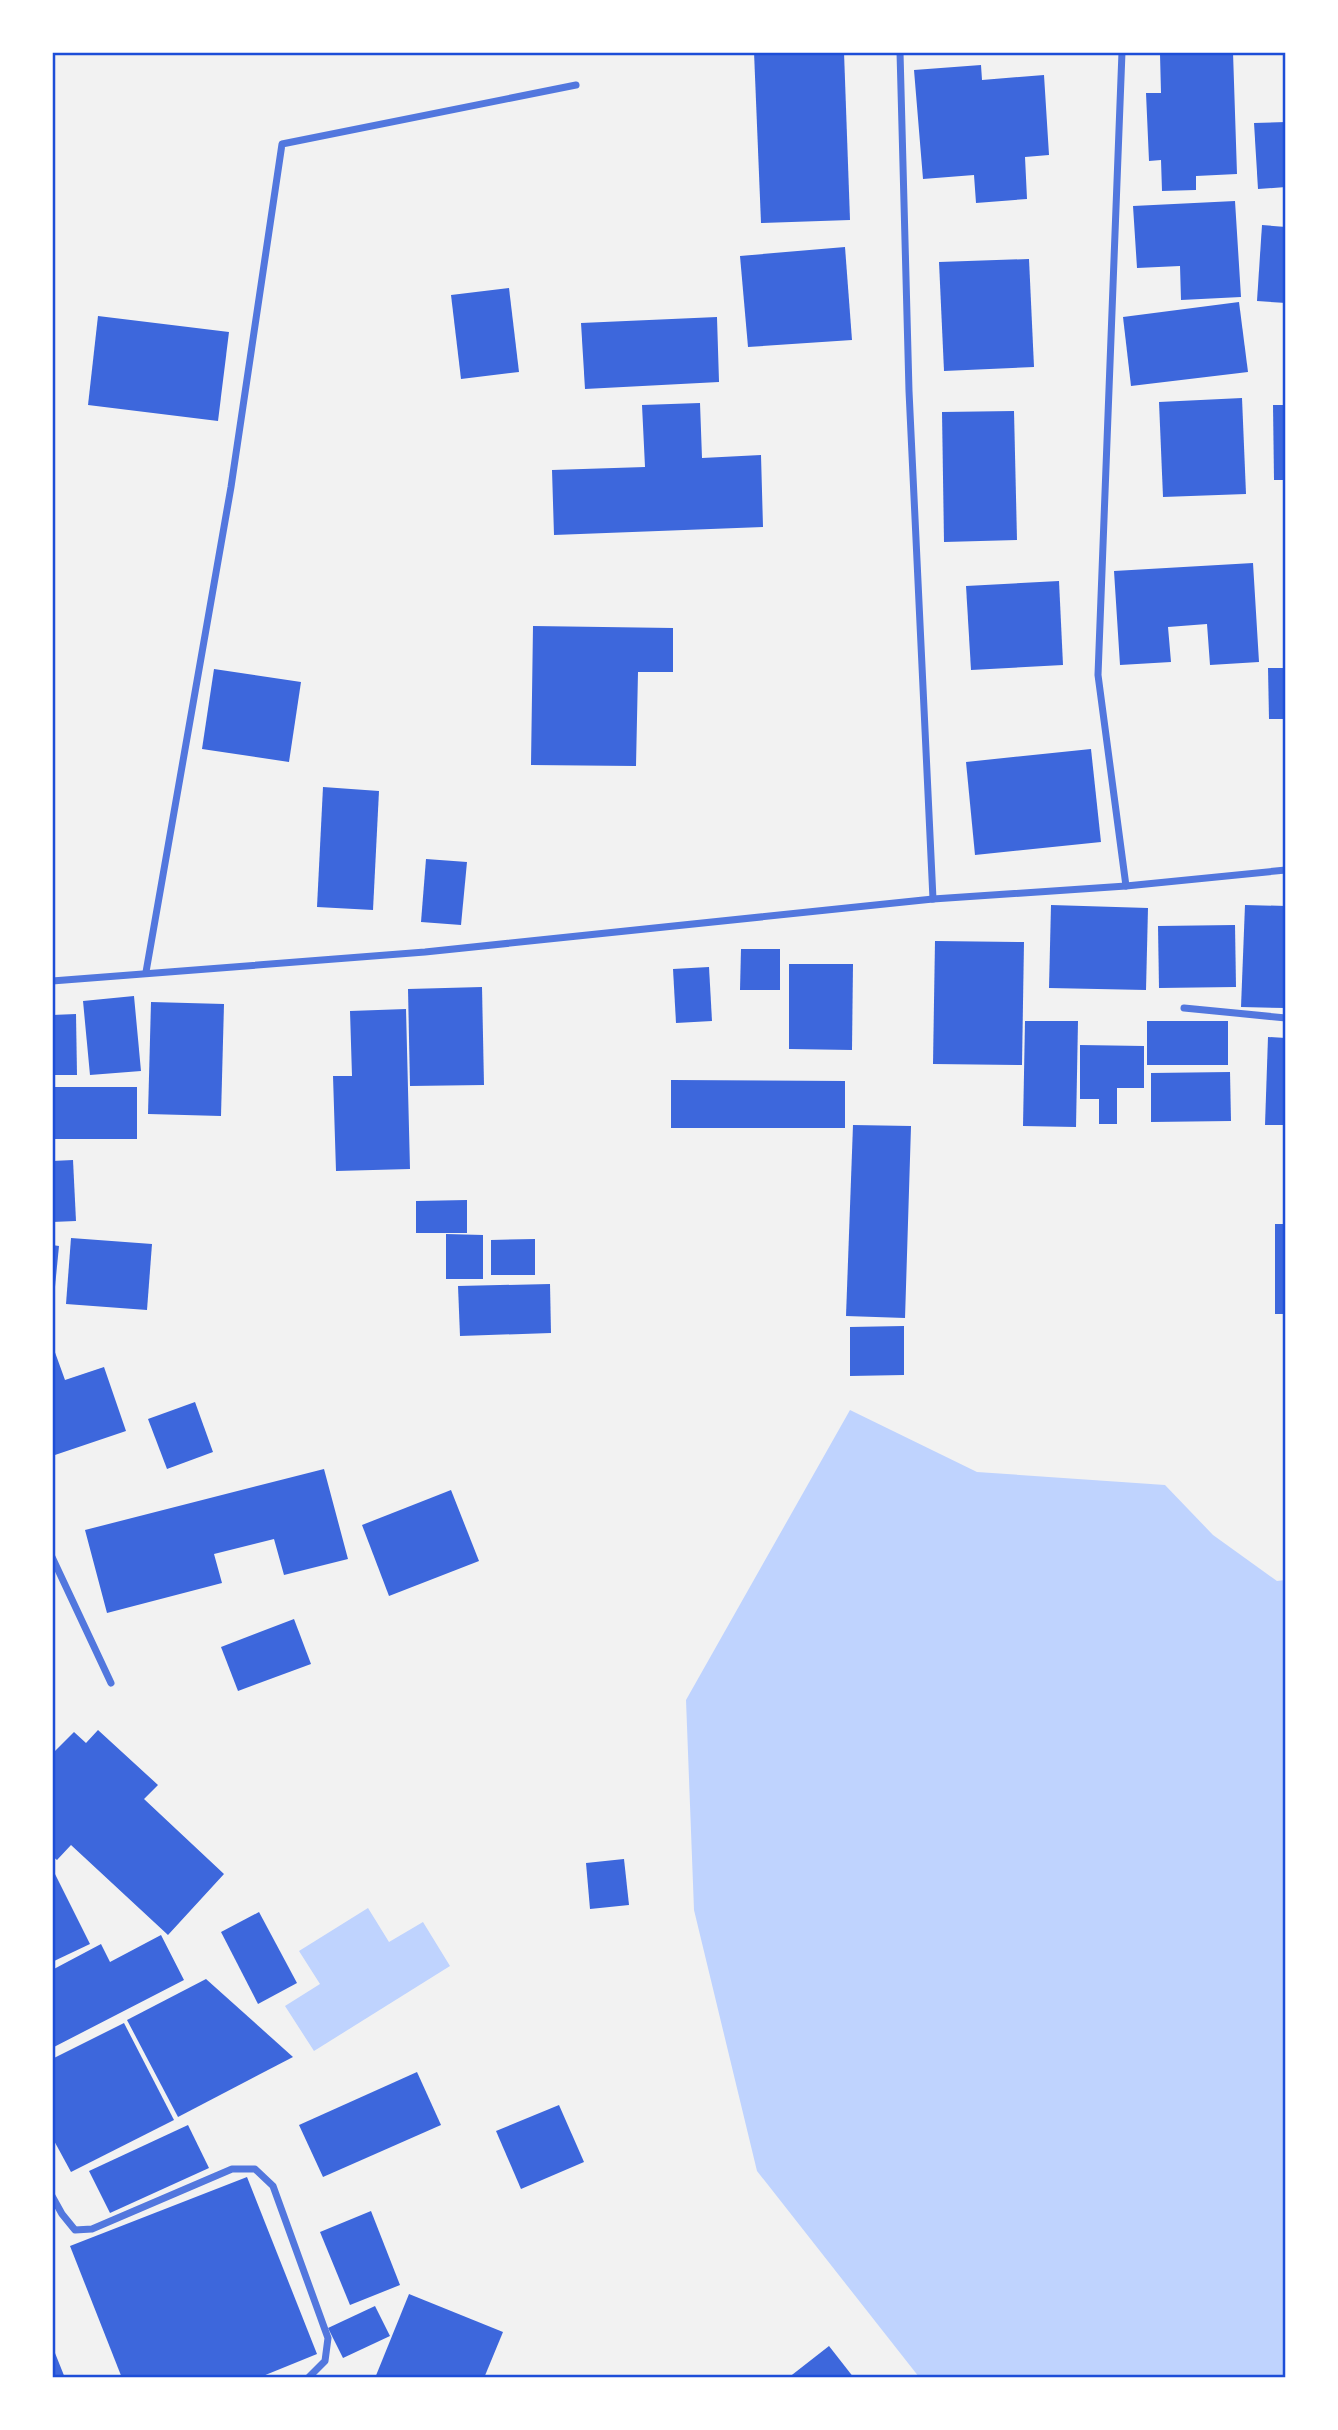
<svg xmlns="http://www.w3.org/2000/svg" width="1338" height="2430" viewBox="0 0 1338 2430" font-family="'Roboto Condensed',sans-serif">
<rect width="100%" height="100%" fill="#f2f2f2"/>
<!-- water -->
<g fill="#bfd3fe">
<polygon points="850,1410 977,1472 1165,1485 1213,1535 1277,1581 1285,1580 1285,2377 919,2377 757,2171 694,1910 686,1700"/>
<polygon points="368,1908 389,1942 423,1922 450,1966 314,2051 285,2006 320,1984 299,1951"/>
</g>
<!-- building -->
<g fill="#3d67dc">
<polygon points="754,52 844,52 850,220 761,223"/>
<polygon points="1233,52 1237,174 1196,176 1196,190 1162,191 1161,160 1149,161 1146,93 1161,93 1160,54"/>
<polygon points="981,65 982,80 1044,75 1049,155 1025,157 1027,199 976,203 974,175 923,179 914,70"/>
<polygon points="1286,122 1286,187 1258,189 1254,123"/>
<polygon points="1235,201 1241,297 1181,300 1180,266 1137,268 1133,206"/>
<polygon points="1262,225 1286,227 1286,303 1257,301"/>
<polygon points="845,247 852,340 748,347 740,256"/>
<polygon points="1029,259 1034,367 944,371 939,262"/>
<polygon points="509,288 519,372 461,379 451,295"/>
<polygon points="1239,302 1248,372 1131,386 1123,317"/>
<polygon points="98,316 229,332 218,421 88,405"/>
<polygon points="717,317 719,382 585,389 581,323"/>
<polygon points="1242,398 1246,494 1163,497 1159,402"/>
<polygon points="700,403 702,458 761,455 763,527 554,535 552,470 645,467 642,405"/>
<polygon points="1273,405 1286,405 1286,480 1274,480"/>
<polygon points="1014,411 1017,540 944,542 942,412"/>
<polygon points="1253,563 1259,662 1210,665 1207,624 1168,627 1171,662 1120,665 1114,571"/>
<polygon points="1059,581 1063,665 971,670 966,586"/>
<polygon points="533,626 673,628 673,672 638,672 636,766 531,765"/>
<polygon points="1268,668 1286,668 1286,719 1269,719"/>
<polygon points="214,669 301,682 289,762 202,749"/>
<polygon points="1091,749 1101,842 975,855 966,762"/>
<polygon points="323,787 379,791 373,910 317,907"/>
<polygon points="426,859 467,862 461,925 421,922"/>
<polygon points="1051,905 1148,908 1146,990 1049,988"/>
<polygon points="1245,905 1286,906 1286,1008 1241,1007"/>
<polygon points="1235,925 1236,987 1159,988 1158,926"/>
<polygon points="935,941 1024,942 1022,1065 933,1064"/>
<polygon points="741,949 780,949 780,990 740,990"/>
<polygon points="789,964 853,964 852,1050 789,1049"/>
<polygon points="709,967 712,1021 676,1023 673,969"/>
<polygon points="482,987 484,1085 410,1086 408,989"/>
<polygon points="134,996 141,1071 90,1075 83,1001"/>
<polygon points="151,1002 224,1004 221,1116 148,1114"/>
<polygon points="406,1009 410,1169 336,1171 333,1076 352,1076 350,1011"/>
<polygon points="76,1014 77,1075 52,1075 52,1015"/>
<polygon points="1025,1021 1078,1021 1076,1127 1023,1126"/>
<rect x="1147" y="1021" width="81" height="44"/>
<polygon points="1268,1037 1286,1038 1286,1125 1265,1125"/>
<polygon points="1080,1045 1144,1046 1144,1088 1117,1088 1117,1124 1099,1124 1099,1099 1080,1099"/>
<polygon points="1230,1072 1231,1121 1151,1122 1151,1073"/>
<polygon points="671,1080 845,1081 845,1128 671,1128"/>
<rect x="52" y="1087" width="85" height="52"/>
<polygon points="853,1125 911,1126 905,1318 846,1316"/>
<polygon points="73,1160 76,1221 52,1222 52,1161"/>
<polygon points="467,1200 467,1233 416,1233 416,1201"/>
<rect x="1275" y="1224" width="11" height="90"/>
<polygon points="446,1234 483,1235 483,1279 446,1279"/>
<polygon points="71,1238 152,1244 147,1310 66,1304"/>
<polygon points="535,1239 535,1275 491,1275 491,1240"/>
<polygon points="52,1245 59,1246 54,1297 52,1297"/>
<polygon points="550,1284 551,1333 460,1336 458,1286"/>
<polygon points="904,1326 904,1375 850,1376 850,1327"/>
<polygon points="52,1344 65,1380 104,1367 126,1431 52,1456"/>
<polygon points="195,1402 213,1452 167,1469 148,1419"/>
<polygon points="324,1469 348,1559 284,1575 274,1539 214,1554 222,1583 107,1613 85,1530"/>
<polygon points="451,1490 479,1561 389,1596 362,1525"/>
<polygon points="294,1619 311,1664 238,1691 221,1647"/>
<polygon points="98,1730 158,1785 144,1799 224,1874 168,1935 71,1845 57,1860 52,1856 52,1754 74,1732 86,1743"/>
<polygon points="624,1859 629,1905 590,1909 586,1863"/>
<polygon points="52,1868 90,1944 52,1962"/>
<polygon points="259,1912 297,1983 258,2004 221,1932"/>
<polygon points="161,1935 184,1980 52,2048 52,1970 101,1944 110,1962"/>
<polygon points="206,1979 293,2057 178,2117 127,2020"/>
<polygon points="124,2023 174,2120 71,2172 52,2137 52,2059"/>
<polygon points="417,2072 441,2125 323,2177 299,2125"/>
<polygon points="559,2105 584,2162 521,2189 496,2131"/>
<polygon points="188,2125 209,2168 110,2213 89,2171"/>
<polygon points="247,2177 317,2354 258,2378 122,2378 70,2246"/>
<polygon points="371,2211 400,2285 350,2305 320,2232"/>
<polygon points="409,2294 503,2332 484,2378 375,2378"/>
<polygon points="375,2306 390,2336 343,2358 328,2328"/>
<polygon points="829,2346 854,2378 788,2378"/>
<polygon points="53,2348 65,2378 53,2378"/>
</g>
<g fill="none" stroke-linecap="round" stroke-linejoin="round">
<!-- minor -->
<g stroke="#5277de" stroke-width="7">
<polyline points="900,52 909,391 933,899"/>
<polyline points="1122,52 1098,675 1126,886"/>
<polyline points="146,972 231,487 282,144 576,85"/>
<polyline points="52,981 425,952 933,899 1126,886 1286,870"/>
<polyline points="1184,1008 1286,1018"/>
<polyline points="52,1557 111,1683"/>
<polyline points="52,2196 62,2214 75,2230 92,2229 232,2169 255,2169 273,2186 328,2338 325,2361 308,2378"/>
</g>
</g>
<!-- border -->
<rect width="1338" height="2430" fill="none" stroke="#ffffff" stroke-width="108"/>
<rect x="54" y="54" width="1230" height="2322" fill="none" stroke="#1d4ed8" stroke-width="2.5"/>
</svg>
